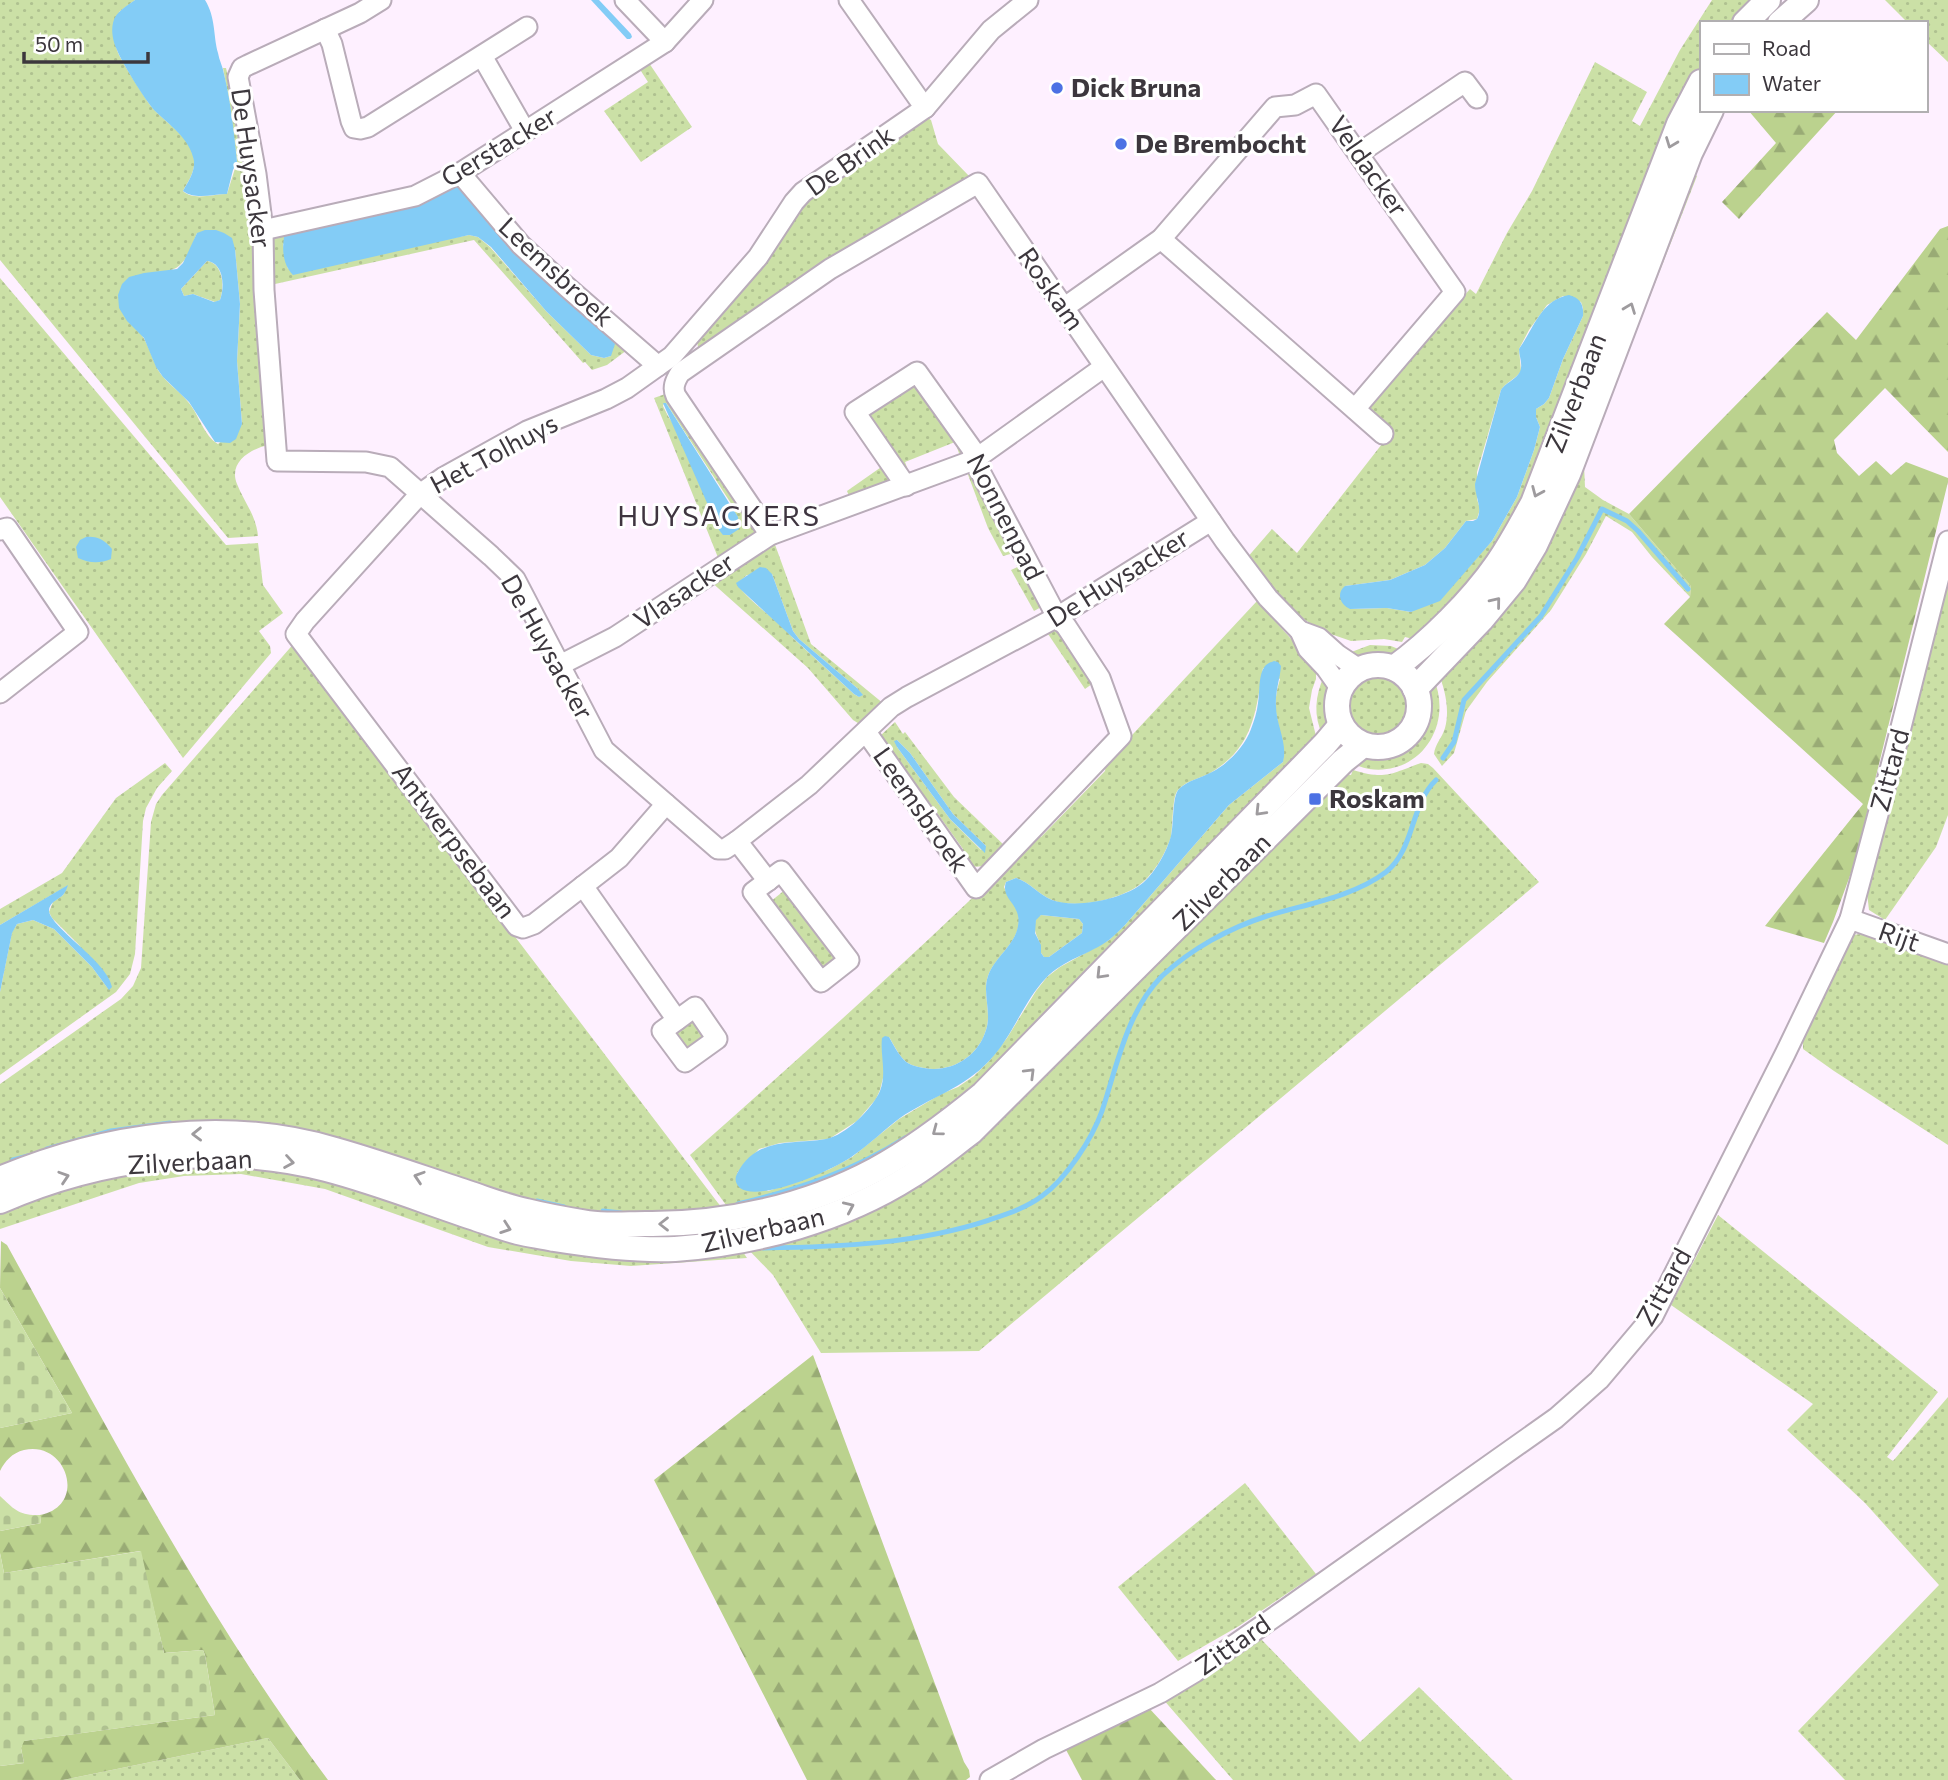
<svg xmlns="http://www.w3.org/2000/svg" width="1948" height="1780" viewBox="0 0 1948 1780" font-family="Commissioner,sans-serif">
<defs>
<pattern id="grass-dots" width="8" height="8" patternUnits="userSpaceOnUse" patternTransform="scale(1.75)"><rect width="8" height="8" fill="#cbe0a6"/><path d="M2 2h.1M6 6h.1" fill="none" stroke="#afc190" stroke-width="1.8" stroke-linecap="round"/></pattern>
<pattern id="forest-firs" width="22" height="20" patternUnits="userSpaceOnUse" patternTransform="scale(1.75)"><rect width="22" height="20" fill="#bbd28e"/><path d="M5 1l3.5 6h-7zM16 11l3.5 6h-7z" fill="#99ab75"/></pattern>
<pattern id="cemetery-stones" width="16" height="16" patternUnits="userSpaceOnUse" patternTransform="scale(1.75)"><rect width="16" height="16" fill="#cbe0a6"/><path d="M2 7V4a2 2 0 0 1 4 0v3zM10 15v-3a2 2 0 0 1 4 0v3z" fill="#afc190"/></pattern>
</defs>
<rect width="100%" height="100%" fill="#fef0ff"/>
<!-- grass -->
<g fill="url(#grass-dots)" fill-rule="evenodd">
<path d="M 0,0 L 135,0 L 119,12 C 118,22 115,41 117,50 C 119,58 145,98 151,106 C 165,124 197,139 194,166 C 193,175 187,183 183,191 C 193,201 213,194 227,194 L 237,162 L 230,106 L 223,68 L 226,68 L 250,172 L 250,200 L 268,445 C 251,449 228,462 237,484 C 244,502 256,515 258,536 L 228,538 L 0,260 ZM 197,233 L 235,249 L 240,304 L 237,361 L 242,424 L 218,444 C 204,436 199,415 189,403 C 180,391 166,383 158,370 C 151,356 148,342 138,330 L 171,270 C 186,266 191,247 197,233 Z"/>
<path d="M 1712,0 L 1754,0 L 1736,23 L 1701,23 L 1701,71 L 1508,538 L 1468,583 L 1413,639 L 1405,637 L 1402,642 L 1384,639 L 1351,641 L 1319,630 L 1281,602 L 1246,559 L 1272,529 L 1297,553 L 1389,435 L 1363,411 L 1470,289 L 1476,294 L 1507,233 L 1532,191 L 1595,62 L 1647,92 L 1632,121 L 1640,126 L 1680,50 ZM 1563,296 L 1581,302 L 1583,308 L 1583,316 L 1563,359 L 1549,398 L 1544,404 L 1536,409 L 1536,417 L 1540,427 L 1534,450 L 1517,497 L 1492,541 L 1454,583 L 1411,612 L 1387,608 L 1350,609 L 1345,586 L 1390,580 L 1425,565 L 1445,548 L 1466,521 L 1477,519 L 1480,509 L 1477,499 L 1477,472 L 1501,390 C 1507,381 1515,380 1521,371 L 1519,349 L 1529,330 L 1547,305 Z"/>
<polygon points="1885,0 1948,0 1948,62 1925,40 1925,23 1908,23"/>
<polygon points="649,63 692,127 641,162 604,111 648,82 639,68"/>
<polygon points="926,117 931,120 938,144 970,177 701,348 698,347 697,340 802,204"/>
<path d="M 1688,169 L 1697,176 L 1584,465 L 1585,487 L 1603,500 L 1629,514 L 1691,586 L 1690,597 L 1652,557 L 1632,532 L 1606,516 L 1586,554 L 1551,610 L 1487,682 L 1466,711 L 1454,753 L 1442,766 L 1434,754 C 1435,744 1442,738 1445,728 C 1450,710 1445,689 1438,672 Z"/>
<path d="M 455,179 L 627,350 L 607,365 L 592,370 L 585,362 L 583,363 L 474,240 L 275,284 L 271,281 L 269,244 L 276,232 ZM 447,190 L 611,356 L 604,358 L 591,355 L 546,311 L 490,247 L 478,237 L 469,235 L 288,269 L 283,244 L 418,206 Z"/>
<path d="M 207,261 C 223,263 225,287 220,300 L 215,302 L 193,294 L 184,296 L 181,289 Z"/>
<polygon points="0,278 226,545 258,543 263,585 283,613 259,631 270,646 271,653 183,758 0,497"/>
<polygon points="916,377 964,453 960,456 955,442 905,462 911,478 861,414"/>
<path d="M 668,393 L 757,522 L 756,533 L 719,560 L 654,398 ZM 664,403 L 666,403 L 732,505 L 740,525 L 668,416 L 663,406 Z"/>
<polygon points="887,463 895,478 849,496 847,491"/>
<polygon points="967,472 975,476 1014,553 1003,556 988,528"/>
<path d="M 773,539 L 811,644 L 884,704 L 861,725 L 853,720 L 808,668 L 709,580 ZM 772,574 L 793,631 L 799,639 L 857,688 L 862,695 L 859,697 L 854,694 L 794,639 C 777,619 752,605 737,584 L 747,575 Z"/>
<polygon points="1022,565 1043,606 1034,611 1011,570"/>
<polygon points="1948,577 1948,815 1936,847 1885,920 1869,910 1867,893"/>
<path d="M 1257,601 L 1311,661 L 1316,670 L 1316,679 L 1312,690 L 1309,708 L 1316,736 L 989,1082 L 872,1165 L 731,1212 L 690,1155 C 807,1051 923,948 1034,838 L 1041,837 L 1105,771 L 1106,763 ZM 1263,668 L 1280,679 C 1276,692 1274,704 1277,718 C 1280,735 1284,744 1283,762 L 1229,805 L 1125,925 L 1109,940 L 1060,967 L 1047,977 L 1036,991 L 1007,1038 L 990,1060 L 974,1076 L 958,1087 L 941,1094 L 899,1119 L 852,1157 L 830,1169 L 804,1179 L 768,1191 L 737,1173 L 759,1149 L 780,1143 L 829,1139 L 857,1121 L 876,1099 L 880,1090 L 884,1074 L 882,1043 L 889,1037 C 894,1045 898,1054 904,1060 C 909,1065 917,1067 924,1068 C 951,1073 978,1057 986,1030 C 992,1013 982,993 988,976 C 995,956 1019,943 1019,920 C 1019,907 1009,899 1004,887 L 1006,882 L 1016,878 C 1030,882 1039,895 1052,900 C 1076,910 1124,899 1143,882 C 1155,872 1166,852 1171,837 C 1173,826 1172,796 1178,790 C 1188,779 1204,778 1215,770 C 1254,745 1256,710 1263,668 Z"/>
<polygon points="1055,627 1093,677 1092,684 1085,689 1046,631"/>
<polygon points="296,641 484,896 718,1203 727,1213 563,1213 374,1157 0,1174 0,1084 121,999 133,986 141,968 151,822 156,804 162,795"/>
<path d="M 1370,645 L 1391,646 L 1408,653 C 1388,659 1365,659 1346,654 Z"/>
<path d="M 1324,676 C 1332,694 1330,718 1323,736 C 1313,716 1315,696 1324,676 Z"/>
<path d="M 1433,677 C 1454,723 1422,776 1369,769 C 1362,768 1355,764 1348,762 L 1366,756 L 1384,757 L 1401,751 L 1412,744 L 1421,733 L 1428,719 L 1427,697 Z"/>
<circle cx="1378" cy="707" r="30"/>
<path d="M 895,722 L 903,734 L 905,732 L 954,797 L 1006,847 C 995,857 987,870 971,866 L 963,856 L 963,849 L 927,799 L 920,798 L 880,736 ZM 897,740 L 910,753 L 953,814 L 986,846 L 981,850 L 950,819 L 897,747 Z"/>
<polygon points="165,763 172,771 157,788 146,808 143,821 135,954 130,974 116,992 0,1075 0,992 12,932 17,924 33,920 54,929 92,967 109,990 79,945 52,918 49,912 53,902 63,895 67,886 0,925 0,909 62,873 116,798"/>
<path d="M 1421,763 L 1428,764 L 1433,768 L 1539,882 L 979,1351 L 821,1353 L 773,1275 L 744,1245 L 849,1214 L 1345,774 L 1351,775 L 1353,770 C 1386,780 1390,774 1421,763 Z"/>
<polygon points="786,889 838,956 824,971 770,902"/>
<path d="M 1041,915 L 1079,919 L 1083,924 L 1082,933 L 1049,957 L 1044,957 L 1041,953 C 1042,938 1030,934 1037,917 Z"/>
<polygon points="1860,934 1873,937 1948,964 1948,1145 1834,1071 1803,1049 1803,1039 1853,935"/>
<polygon points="692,1018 706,1037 687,1051 673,1031"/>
<polygon points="285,1166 509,1233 739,1246 747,1258 631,1266 571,1261 488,1247 325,1189 241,1174 184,1176 139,1183 0,1229 0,1206 121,1168"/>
<polygon points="1718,1215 1938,1392 1887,1457 1893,1461 1948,1397 1948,1780 1845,1780 1798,1731 1939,1585 1865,1503 1787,1430 1813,1404 1671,1305"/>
<polygon points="1245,1483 1316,1574 1239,1626 1178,1661 1118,1587"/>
<polygon points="1261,1639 1360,1742 1419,1687 1513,1780 1233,1780 1162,1698"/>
<polygon points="268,1738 300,1780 63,1780"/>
</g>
<!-- forest -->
<g fill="url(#forest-firs)">
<polygon points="1748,110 1838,110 1739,219 1722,202 1776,143"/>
<polygon points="1948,226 1948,452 1885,388 1834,440 1837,453 1859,476 1876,461 1891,475 1906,462 1948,478 1948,482 1855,862 1833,922 1824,943 1765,926 1863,804 1664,624 1690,597 1691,586 1629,514 1827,312 1856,340 1940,229"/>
<path d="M 1,1241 L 7,1245 C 107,1427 203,1613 328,1780 L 300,1780 L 268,1738 L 63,1780 L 0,1780 L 0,1766 L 24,1763 L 21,1748 L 23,1741 L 215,1715 L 205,1655 L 203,1650 L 164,1653 L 140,1551 L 4,1573 L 0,1553 L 0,1531 L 41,1523 L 40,1515 C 88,1506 67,1440 24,1450 C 12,1453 5,1461 0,1471 L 0,1428 L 72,1413 L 0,1288 Z"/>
<polygon points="813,1355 964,1762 969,1770 970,1777 966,1780 807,1780 654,1480"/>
<polygon points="1148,1707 1216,1780 1082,1780 1064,1746"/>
</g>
<!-- cemetery -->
<g fill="url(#cemetery-stones)">
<polygon points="0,1288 72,1413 0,1428"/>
<path d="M 0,1496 C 14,1509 19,1516 40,1515 L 41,1523 L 0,1531 Z"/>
<polygon points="141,1551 164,1653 203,1650 205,1655 215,1715 24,1741 21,1748 24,1763 0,1766 0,1553 4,1573"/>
</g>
<!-- water -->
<g fill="#83ccf6" fill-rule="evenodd">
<path d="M 135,0 L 205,0 C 216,18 213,35 218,53 C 219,60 223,67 224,74 C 231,103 234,132 237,162 L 233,170 L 227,194 C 213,194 195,200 183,191 C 188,182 195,172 194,161 C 190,138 169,125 154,110 C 145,100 122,63 117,50 C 113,42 111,31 113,23 C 115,12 127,6 135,0 Z"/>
<polygon points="591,0 599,0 631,34 632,37 630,39 627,39"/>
<path d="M 455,187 L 459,188 L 609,335 L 615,344 L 611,356 L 604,358 L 591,355 L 546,311 L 491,247 L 478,237 L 469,235 L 293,275 C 283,265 282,250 284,237 L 288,234 L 418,206 Z"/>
<path d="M 205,230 L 216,230 L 224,233 L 232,238 L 235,249 L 240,304 L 237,361 L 242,424 L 236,439 L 230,443 L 215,442 L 189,402 L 163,377 L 156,367 L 144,338 L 127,321 L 119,308 L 118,295 L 122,284 L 129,277 L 144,273 L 177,269 L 183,263 L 197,233 ZM 207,261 C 224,263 225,287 220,300 L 214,302 L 193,294 L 184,296 L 181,289 Z"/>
<path d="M 1569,295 C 1580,298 1584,304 1583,316 L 1563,359 L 1549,398 L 1544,404 L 1536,409 L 1536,417 L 1540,427 L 1534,450 L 1517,497 L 1492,541 L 1440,601 L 1411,612 L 1387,608 L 1350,609 C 1340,605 1336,593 1345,586 L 1390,580 L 1425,565 L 1445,548 L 1466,521 L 1473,521 L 1477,519 C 1483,508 1475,497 1475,484 L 1501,390 C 1506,382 1520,378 1521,368 C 1522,362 1519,355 1519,349 C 1534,328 1541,300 1569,295 Z"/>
<polygon points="663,403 666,403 738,517 739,529 730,535 723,535 719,530"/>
<path d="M 86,537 C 98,536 104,540 112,549 L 111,559 C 99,564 89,563 78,558 L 76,547 L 80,540 Z"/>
<polygon points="760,567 766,568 772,574 793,631 799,639 857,688 863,695 859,697 854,694 738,587 736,583"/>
<path d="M 1274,661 L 1278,662 L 1281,666 C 1280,679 1275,692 1276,706 C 1276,725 1288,743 1283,762 L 1229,805 L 1125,925 C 1120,930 1115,935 1109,940 C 1090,954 1063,960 1046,978 C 1023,1002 1013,1036 989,1061 C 964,1088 929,1098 900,1118 C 884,1130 870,1144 854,1155 C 836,1169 760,1203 740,1188 C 736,1184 734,1179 737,1174 C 756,1136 792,1145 826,1139 C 846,1135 872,1109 880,1091 C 887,1073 880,1056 882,1038 L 885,1036 L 889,1037 C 893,1044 898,1054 904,1060 C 909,1065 917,1067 924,1068 C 951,1073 978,1057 986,1030 C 992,1013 982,993 988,976 C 994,958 1015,945 1018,926 C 1022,903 1000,900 1006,882 L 1016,878 C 1030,882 1039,895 1052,900 C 1076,909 1125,899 1144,882 C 1156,871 1167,851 1171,836 C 1174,824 1172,796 1179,789 C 1188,780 1201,778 1212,772 C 1228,764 1245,746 1251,729 C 1254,721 1257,712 1258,703 C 1260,692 1258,675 1265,666 C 1268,663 1269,663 1274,661 ZM 1041,915 L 1079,919 L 1083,924 L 1082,933 L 1049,957 L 1044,957 L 1041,953 L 1041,945 L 1035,933 L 1036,920 Z"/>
<polygon points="897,740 910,753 953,814 986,846 985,853 950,819 897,747 894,741"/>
<path d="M 68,885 C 67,888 65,893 63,895 C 58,900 49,902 49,911 C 51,928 108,962 112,987 L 109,990 L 92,967 L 54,929 L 33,920 L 17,924 L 12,933 L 0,992 L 0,925 Z"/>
</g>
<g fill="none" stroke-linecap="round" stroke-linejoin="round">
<!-- stream -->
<g stroke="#83ccf6" stroke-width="5">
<polyline points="1443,758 1454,742 1464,700 1541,616 1577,558 1602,509 1627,521 1638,531 1688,589"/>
<polyline points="47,1149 111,1131 170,1123"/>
<polyline points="13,1160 28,1156"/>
<polyline points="537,1201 564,1207"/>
<path d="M 738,1204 C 797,1190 853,1171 905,1138"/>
<polyline points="603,1211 621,1213"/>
<path d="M 763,1248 C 839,1247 916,1244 989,1220 C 1007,1214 1026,1208 1042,1196 C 1066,1179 1092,1139 1102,1111 C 1117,1066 1127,1011 1162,976 C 1191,949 1229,928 1267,916 C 1306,904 1353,897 1386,872 C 1415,849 1410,805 1436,780"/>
</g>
<defs>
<g id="minor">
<polyline points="381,0 360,13 248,65 242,68 238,77 256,174 263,230 264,290 277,461 366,462 390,467 491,556 515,579 604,750 718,849 725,849 737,841 809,785 891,707 907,697 1057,617 1211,521"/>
<polyline points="625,0 665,42"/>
<polyline points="849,0 925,108"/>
<polyline points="325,29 332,44 351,121 354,128 360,129 368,127 527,27"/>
<polyline points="482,56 525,131"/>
<polyline points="1359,153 1465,82 1477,98"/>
<polyline points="460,173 521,245 567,287 658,366"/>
<polyline points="263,230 415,196 460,173 665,42 703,0"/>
<polyline points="1161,239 1383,434"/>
<polyline points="1065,307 1161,239 1275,107 1295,105 1316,94 1455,292 1355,409"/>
<polyline points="0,530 7,528 78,632 0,693"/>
<path d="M 770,535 L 676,396 C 672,388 675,381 680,373 L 830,269 L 978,183 L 1225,541 L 1268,598 L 1300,631 L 1308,649 L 1326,668 L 1340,688"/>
<polyline points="1300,631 1319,638 1338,655 1359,669"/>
<polyline points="560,665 615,637 770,535 974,460 1104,367"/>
<polyline points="866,732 976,888 1121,736 1100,678 1066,626 1057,617 974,460 972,449 917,372 855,412 906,486"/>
<polyline points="666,804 619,858 534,924 523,928 517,926 296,634 305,621 420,494 444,477 527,431 606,399 627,388 672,356 758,257 794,202 803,192 925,108 991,30 1028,0"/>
<polyline points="737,841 768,881"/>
<polygon points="781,871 849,960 821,982 753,892"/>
<polyline points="583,886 677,1020"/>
<polyline points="1850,919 1948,954"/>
<polygon points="695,1007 717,1039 685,1062 662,1031"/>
<polyline points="990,1780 1044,1749 1160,1693 1195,1672 1286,1609 1556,1418 1599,1380 1653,1316 1785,1054 1850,919 1895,751 1948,541"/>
</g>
<g id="major">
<polyline points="1745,23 1768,0"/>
<polyline points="1780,23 1806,0"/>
<circle cx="1378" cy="706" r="41"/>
<path d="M 1394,668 C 1430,642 1472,600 1497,564 C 1511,544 1522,523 1533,503 L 1679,124 L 1701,82"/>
<polyline points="1415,689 1481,620 1514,580 1535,545 1568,474 1690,153 1711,110"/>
<path d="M 0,1179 C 105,1135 224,1117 335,1150 C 381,1163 425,1179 471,1194 C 489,1200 507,1207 526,1211 C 546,1216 568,1220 588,1223 C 607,1226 627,1224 646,1224 C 724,1225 806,1207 875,1170 C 914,1149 949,1122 983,1094 L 1325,744 L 1341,725"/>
<path d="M 0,1201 C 100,1157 220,1141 326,1169 C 376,1182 424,1201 472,1217 C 487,1222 502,1228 518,1232 C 529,1235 542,1236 554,1239 C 592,1245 637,1251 675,1249 C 756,1243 842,1220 911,1176 C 932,1163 951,1147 971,1132 L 1343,761 L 1363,745"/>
</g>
</defs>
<!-- minor casing -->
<use href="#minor" stroke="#b9acb9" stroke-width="23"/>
<!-- major casing -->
<use href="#major" stroke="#b9acb9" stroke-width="28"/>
<!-- minor -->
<use href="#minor" stroke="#fff" stroke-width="19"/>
<!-- major -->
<use href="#major" stroke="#fff" stroke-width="24"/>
</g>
<!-- one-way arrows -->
<defs><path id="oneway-chevron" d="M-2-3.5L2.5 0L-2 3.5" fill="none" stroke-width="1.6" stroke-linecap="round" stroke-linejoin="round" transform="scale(1.75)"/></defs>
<g stroke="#9e9b9e">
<use href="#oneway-chevron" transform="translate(1671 143) rotate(111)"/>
<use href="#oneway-chevron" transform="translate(1630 308) rotate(-69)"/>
<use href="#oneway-chevron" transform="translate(1537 492) rotate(113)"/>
<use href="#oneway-chevron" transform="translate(1496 602) rotate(-51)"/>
<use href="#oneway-chevron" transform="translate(1260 811) rotate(134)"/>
<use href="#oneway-chevron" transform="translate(1101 974) rotate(134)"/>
<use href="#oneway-chevron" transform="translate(1030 1073) rotate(-45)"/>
<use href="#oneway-chevron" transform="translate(937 1131) rotate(143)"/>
<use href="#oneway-chevron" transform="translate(197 1134) rotate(179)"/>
<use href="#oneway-chevron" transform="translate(289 1162) rotate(9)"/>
<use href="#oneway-chevron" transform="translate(64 1177) rotate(-18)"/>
<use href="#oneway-chevron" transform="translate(419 1177) rotate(-162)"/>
<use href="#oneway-chevron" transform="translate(849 1207) rotate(-24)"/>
<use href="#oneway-chevron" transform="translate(664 1224) rotate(180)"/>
<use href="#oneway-chevron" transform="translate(506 1228) rotate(19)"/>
</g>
<!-- markers -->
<g fill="#4c71e4" stroke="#fff" stroke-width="2.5">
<circle cx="1057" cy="88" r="7"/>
<circle cx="1121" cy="144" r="7"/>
<rect x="1308" y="792" width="14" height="14" rx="3.5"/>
</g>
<g text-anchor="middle" stroke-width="6" stroke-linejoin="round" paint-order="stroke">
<!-- poi labels -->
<g font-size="26" font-weight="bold" fill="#3c373d" stroke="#fff" text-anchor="start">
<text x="1071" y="97">Dick Bruna</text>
<text x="1135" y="153">De Brembocht</text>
<text x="1329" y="808">Roskam</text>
</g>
<!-- street labels -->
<g font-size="26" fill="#3c373d" stroke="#fff">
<text transform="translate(499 147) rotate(-31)" y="9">Gerstacker</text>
<text transform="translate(850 161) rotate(-35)" y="9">De Brink</text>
<text transform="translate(1368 166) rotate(55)" y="9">Veldacker</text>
<text transform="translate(251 168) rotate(82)" y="9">De Huysacker</text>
<text transform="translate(556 272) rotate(43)" y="9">Leemsbroek</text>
<text transform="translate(1051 289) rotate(55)" y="9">Roskam</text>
<text transform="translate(1576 393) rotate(-69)" y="9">Zilverbaan</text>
<text transform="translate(494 454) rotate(-28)" y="9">Het Tolhuys</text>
<text transform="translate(1005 517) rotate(63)" y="9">Nonnenpad</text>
<text transform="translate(1118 578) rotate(-32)" y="9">De Huysacker</text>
<text transform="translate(684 591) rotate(-34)" y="9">Vlasacker</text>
<text transform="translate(547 647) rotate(61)" y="9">De Huysacker</text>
<text transform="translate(1890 770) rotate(-75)" y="9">Zittard</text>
<text transform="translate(921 810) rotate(55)" y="9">Leemsbroek</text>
<text transform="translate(454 841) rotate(53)" y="9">Antwerpsebaan</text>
<text transform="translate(1222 882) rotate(-45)" y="9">Zilverbaan</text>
<text transform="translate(1899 937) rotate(19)" y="9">Rijt</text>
<text transform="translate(190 1162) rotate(-3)" y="9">Zilverbaan</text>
<text transform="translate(763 1230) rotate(-13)" y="9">Zilverbaan</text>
<text transform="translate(1664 1287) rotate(-61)" y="9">Zittard</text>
<text transform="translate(1233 1645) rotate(-35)" y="9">Zittard</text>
</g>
<!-- neighbourhood labels -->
<g font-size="28" letter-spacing="2" fill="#3f3540" stroke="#fff">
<text x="719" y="526">HUYSACKERS</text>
</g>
</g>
<!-- legend -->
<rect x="1700" y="21" width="228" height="91" fill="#ffffff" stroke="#b1afb1" stroke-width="2"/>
<rect x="1714" y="44" width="35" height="10" fill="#ffffff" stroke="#b1afb1" stroke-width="2"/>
<text x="1762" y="56" font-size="21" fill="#3c373d">Road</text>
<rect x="1714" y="74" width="35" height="21" fill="#83ccf6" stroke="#b1afb1" stroke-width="2"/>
<text x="1762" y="91" font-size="21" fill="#3c373d">Water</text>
<!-- scale -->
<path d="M24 52v10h124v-10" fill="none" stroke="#3c373d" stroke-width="3.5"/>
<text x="35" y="52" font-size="21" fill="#3c373d" stroke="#ffffff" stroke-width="5" paint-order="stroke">50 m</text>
</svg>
